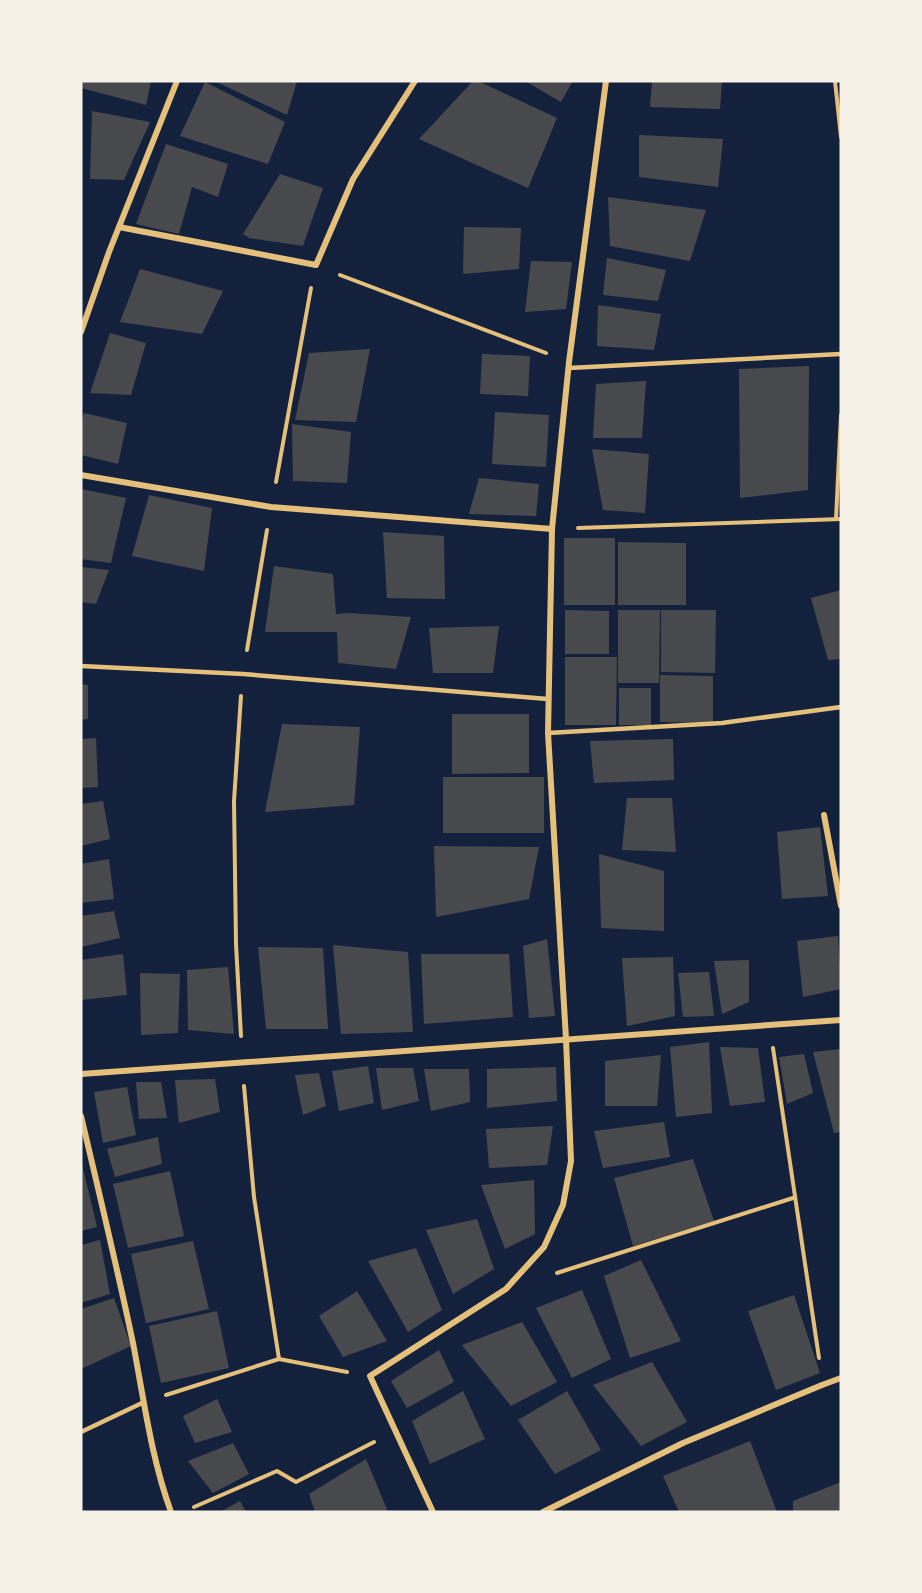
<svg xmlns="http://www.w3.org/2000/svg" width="922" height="1593" viewBox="0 0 922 1593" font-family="Mulish,sans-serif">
<rect width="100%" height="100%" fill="#14213d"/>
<!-- building -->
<g fill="#48494c">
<polygon points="81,81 151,81 146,105 81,88"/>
<polygon points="214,81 297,81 287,115"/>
<polygon points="473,81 478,81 557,118 528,188 419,139"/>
<polygon points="525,81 573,81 561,102"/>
<polygon points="652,81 722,81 720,109 650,107"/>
<polygon points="205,82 285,122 268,164 180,136"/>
<polygon points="92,111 150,122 124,180 90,179"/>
<polygon points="639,135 723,139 718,187 639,177"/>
<polygon points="166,144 228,164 218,197 192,187 179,234 136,224"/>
<polygon points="280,174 323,188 303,246 249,238 243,234"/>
<polygon points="608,197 706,210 690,261 610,246"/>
<polygon points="464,227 521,228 519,269 463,274"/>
<polygon points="607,258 666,270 658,301 603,295"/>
<polygon points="531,261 572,262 566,309 525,312"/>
<polygon points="140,269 223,291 202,334 120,322"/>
<polygon points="598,305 661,314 654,350 597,346"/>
<polygon points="110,333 146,343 131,395 90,393"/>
<polygon points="370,349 356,422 295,420 309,353"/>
<polygon points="482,354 530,356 528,396 480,394"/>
<polygon points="809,366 808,490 740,498 739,369"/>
<polygon points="646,381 642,438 593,438 596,384"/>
<polygon points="495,412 549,415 546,467 492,464"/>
<polygon points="84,413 127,423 118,464 81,455 81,421"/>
<polygon points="292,424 351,432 347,483 293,481"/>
<polygon points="592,449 649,454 645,513 603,510"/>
<polygon points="479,478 539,484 536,516 469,514"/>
<polygon points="81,489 126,498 111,563 81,559"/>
<polygon points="149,495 212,508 204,571 132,556"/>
<polygon points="383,532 444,536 445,599 387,598"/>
<rect x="564" y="538" width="51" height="67"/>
<polygon points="618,542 686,543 686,605 618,605"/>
<polygon points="274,566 333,574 336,614 348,613 411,617 396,669 338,663 337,632 265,632"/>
<polygon points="81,567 109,570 96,604 81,602"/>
<polygon points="841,590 841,659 828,660 811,598"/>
<polygon points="565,610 609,611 609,654 565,654"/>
<polygon points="618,610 660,610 659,683 618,683"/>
<polygon points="661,610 716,610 715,673 661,672"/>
<polygon points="499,626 493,673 433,673 429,628"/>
<polygon points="565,657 617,657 616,725 565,725"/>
<polygon points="660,675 713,676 713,723 660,722"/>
<polygon points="81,684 88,685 88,719 81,720"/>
<rect x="619" y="688" width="32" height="37"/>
<polygon points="452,714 529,714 529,773 452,774"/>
<polygon points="282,724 360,727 354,805 265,812"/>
<polygon points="96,738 98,787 81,788 81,739"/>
<polygon points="673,739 674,780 594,783 590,741"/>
<rect x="443" y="777" width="101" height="56"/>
<polygon points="627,798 672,798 676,852 622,850"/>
<polygon points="103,801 110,839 81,846 81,804"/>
<polygon points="820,827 828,896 782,899 777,832"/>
<polygon points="434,846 539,847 529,899 436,917"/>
<polygon points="599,854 664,871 664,931 601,928"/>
<polygon points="109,859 114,899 81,903 81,864"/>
<polygon points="114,911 120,938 81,947 81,916"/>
<polygon points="838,936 841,989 803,997 797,941"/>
<polygon points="547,939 555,1016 529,1018 523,946"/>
<polygon points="333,945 408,952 413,1032 341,1034"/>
<polygon points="258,947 323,948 328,1029 266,1029"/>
<polygon points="123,954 127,995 81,1000 81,960"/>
<polygon points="421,954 509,954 513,1017 424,1024"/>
<polygon points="673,957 675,1016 627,1026 622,958"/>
<polygon points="749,960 749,1002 722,1014 714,961"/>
<polygon points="228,967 234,1034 188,1030 187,970"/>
<polygon points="709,972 714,1016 683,1017 678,973"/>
<polygon points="140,973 180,974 178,1033 141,1035"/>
<polygon points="709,1042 712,1113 676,1117 670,1047"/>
<polygon points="720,1047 758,1048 765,1102 730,1106"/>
<polygon points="841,1049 841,1132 834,1133 813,1052"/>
<polygon points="804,1054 813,1093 787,1104 779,1057"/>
<polygon points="661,1055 657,1106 605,1106 605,1061"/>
<polygon points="368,1066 374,1103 339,1111 332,1071"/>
<polygon points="556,1067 557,1101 487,1108 487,1069"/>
<polygon points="376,1068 413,1068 419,1101 382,1110"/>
<polygon points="424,1069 469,1069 470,1102 431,1111"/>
<polygon points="319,1073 326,1106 303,1115 295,1075"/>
<polygon points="215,1079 220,1112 179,1123 175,1080"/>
<polygon points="136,1082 161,1082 167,1118 139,1119"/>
<polygon points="127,1087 136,1135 103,1143 94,1092"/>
<polygon points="664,1122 670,1157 603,1168 594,1131"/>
<polygon points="553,1126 547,1165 489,1168 486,1129"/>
<polygon points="158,1137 162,1164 115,1177 107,1149"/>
<polygon points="693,1159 714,1221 633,1246 614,1178"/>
<polygon points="81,1160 97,1227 81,1231"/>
<polygon points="170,1171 184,1236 128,1248 113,1184"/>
<polygon points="534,1180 535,1234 505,1249 481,1185"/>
<polygon points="477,1219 494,1269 453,1294 426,1230"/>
<polygon points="100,1240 110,1294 81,1303 81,1245"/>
<polygon points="193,1241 209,1309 146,1323 131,1254"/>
<polygon points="416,1248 442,1310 408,1332 368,1261"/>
<polygon points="641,1260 681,1341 630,1358 604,1276"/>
<polygon points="582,1290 611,1359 572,1378 536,1308"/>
<polygon points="357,1291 387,1341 343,1357 319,1316"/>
<polygon points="794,1295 820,1373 776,1390 748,1311"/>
<polygon points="114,1298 131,1346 81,1369 81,1309"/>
<polygon points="217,1311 229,1368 161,1383 149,1326"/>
<polygon points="522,1322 557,1382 511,1406 462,1345"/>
<polygon points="439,1350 454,1382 407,1408 391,1381"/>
<polygon points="652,1362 687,1422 641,1446 593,1385"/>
<polygon points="463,1391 485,1439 430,1464 412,1421"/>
<polygon points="567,1391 601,1450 555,1474 518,1420"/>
<polygon points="217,1399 232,1432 195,1443 183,1416"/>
<polygon points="750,1441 777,1512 679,1512 663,1476"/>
<polygon points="233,1443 249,1474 213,1493 188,1461"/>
<polygon points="366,1459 388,1512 315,1512 309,1494"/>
<polygon points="841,1482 841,1512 793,1512 793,1501"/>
<polygon points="240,1501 246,1512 220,1512"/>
</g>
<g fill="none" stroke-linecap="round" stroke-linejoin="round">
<!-- path -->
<g stroke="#e5c07b" stroke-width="4">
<polyline points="835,81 841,137"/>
<polyline points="340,275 546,353"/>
<polyline points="276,482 311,288"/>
<polyline points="836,519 841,415"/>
<polyline points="578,528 841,519"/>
<polyline points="247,650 267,530"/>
<polyline points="241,1036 236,944 234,801 241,696"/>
<polyline points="773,1048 819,1358"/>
<polyline points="244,1086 254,1197 279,1359"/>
<polyline points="557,1273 793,1198"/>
<polyline points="166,1395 279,1359 347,1372"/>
<polyline points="194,1507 277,1471 296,1482 374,1442"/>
</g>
<!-- service -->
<g stroke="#e5c07b" stroke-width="4.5">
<polyline points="569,368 841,354"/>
<polyline points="81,666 243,674 548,699"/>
<polyline points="548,733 722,723 841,707"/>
<polyline points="81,1432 142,1403"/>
</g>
<!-- minor -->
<g stroke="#e5c07b" stroke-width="6">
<polyline points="119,227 316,265 353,179 415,81"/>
<polyline points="81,332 109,252 177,81"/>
<polyline points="81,475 271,507 552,529"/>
<polyline points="824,815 841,906"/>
<polyline points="81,1074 841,1020"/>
<path d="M 81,1116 C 99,1192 117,1267 133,1343 C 144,1400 151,1457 171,1512"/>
<polyline points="433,1512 370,1376 506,1289 544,1247 563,1205 571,1161 566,1039 548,733 552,529 569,362 606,81"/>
<polyline points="543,1512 683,1443 822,1385 841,1378"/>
</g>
</g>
<!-- border -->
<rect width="922" height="1593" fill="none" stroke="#f6f1e7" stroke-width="165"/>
</svg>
